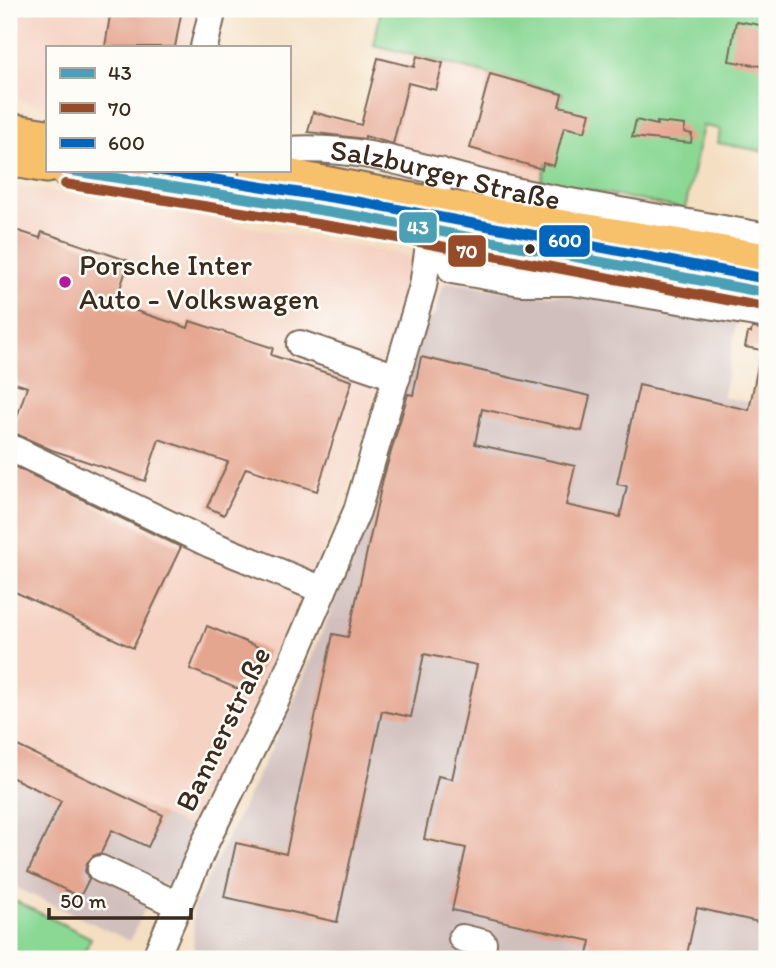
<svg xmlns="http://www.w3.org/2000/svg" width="776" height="968" viewBox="0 0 776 968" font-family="Itim,sans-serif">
<rect width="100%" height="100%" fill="#fdfcf7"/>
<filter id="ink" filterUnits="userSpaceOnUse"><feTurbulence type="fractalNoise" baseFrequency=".0143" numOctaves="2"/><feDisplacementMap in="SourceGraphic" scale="14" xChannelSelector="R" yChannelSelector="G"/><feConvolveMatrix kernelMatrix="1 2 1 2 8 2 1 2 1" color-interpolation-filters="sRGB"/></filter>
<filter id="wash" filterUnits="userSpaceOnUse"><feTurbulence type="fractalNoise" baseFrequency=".00686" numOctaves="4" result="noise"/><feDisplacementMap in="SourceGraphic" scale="28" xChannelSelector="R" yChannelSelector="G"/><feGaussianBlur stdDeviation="1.57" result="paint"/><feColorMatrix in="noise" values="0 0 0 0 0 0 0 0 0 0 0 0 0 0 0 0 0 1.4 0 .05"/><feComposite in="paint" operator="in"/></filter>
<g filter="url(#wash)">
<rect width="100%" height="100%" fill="#f4dfc3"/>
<!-- built -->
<g fill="#f5d2c2">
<polygon points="9,9 207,9 198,47 47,47 47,107 9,99"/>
<polygon points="381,47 563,93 541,181 467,160 356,142"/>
<polygon points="9,184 402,254 406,255 413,263 361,446 335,521 266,684 197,831 9,742 9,607 16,592 9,457"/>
</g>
<!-- industrial -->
<g fill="#d1bfbd">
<polygon points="448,282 529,294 581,295 737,320 723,397 767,406 767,959 194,959 193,909 291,708 370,514 419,330 436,313 443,286"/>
<polygon points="9,742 197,831 171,884 166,885 157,882 130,941 9,884"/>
</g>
<!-- green -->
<g fill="#8bd895" stroke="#63815a" stroke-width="2">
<polygon points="381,9 767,9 767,152 718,143 720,129 703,126 685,209 541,181 563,93 374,45"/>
<polygon points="9,898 91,938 81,959 9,959"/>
</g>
<g id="blocks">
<!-- building -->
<g fill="#e5a690">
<polygon points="111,9 182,9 175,47 105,47"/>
<polygon points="736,21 767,26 767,67 729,61"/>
<polygon points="417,56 443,63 436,90 408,83 393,144 365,136 365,139 308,132 313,112 361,125 378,58 414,67"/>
<polygon points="490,74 562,94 559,106 590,113 585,132 564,127 554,166 543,163 542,169 470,148"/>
<polygon points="636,120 657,125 657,122 685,125 684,132 692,134 691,143 632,137"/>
<polygon points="9,228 40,238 42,232 129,261 115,304 188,328 190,321 273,348 271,355 352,381 317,491 246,468 224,515 207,507 228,462 159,439 145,481 52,450 12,432 27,387 9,381"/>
<polygon points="752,328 767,330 767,351 745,347 748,333 751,333"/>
<polygon points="760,356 767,357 767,924 697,908 686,959 587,959 591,941 452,910 466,848 424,839 438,776 452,779 477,665 424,654 411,717 382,711 337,922 224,897 236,843 286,854 333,634 348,637 383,479 408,394 413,395 421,357 590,396 582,431 482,409 475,444 575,466 566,505 620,517 627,486 617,484 639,385 749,410"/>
<polygon points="9,464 181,547 133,648 9,589"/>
<polygon points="207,626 268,651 250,694 190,669"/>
<polygon points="9,742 163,815 148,847 112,830 101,853 93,856 87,863 85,871 89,879 80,897 28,872 61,801 9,776"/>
</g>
</g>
</g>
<g filter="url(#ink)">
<use href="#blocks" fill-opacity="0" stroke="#7c6958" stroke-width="2"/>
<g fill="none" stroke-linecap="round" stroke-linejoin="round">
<defs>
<g id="minor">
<polyline points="204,47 213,9"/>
<path id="s1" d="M 289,150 C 369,144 442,176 519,192 C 602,209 685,222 767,237"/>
<polyline points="431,231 452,270 521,282 571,282 592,285 767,315"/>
<polyline points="300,344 397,377"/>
<polyline points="9,447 210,544 323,590"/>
<polyline points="101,869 178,905"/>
<polyline points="462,938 483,943 480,959"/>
<polyline points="155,959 205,843 275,702 357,511 423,286 440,171"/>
</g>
<g id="major">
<polyline points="9,130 47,136"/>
<polyline points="9,159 47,166"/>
<polyline points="67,170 357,216 767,293"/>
<polyline points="256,170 495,216 767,260"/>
</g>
</defs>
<!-- minor casing -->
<use href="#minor" stroke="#7c6958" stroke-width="30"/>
<!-- major casing -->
<use href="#major" stroke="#7c6958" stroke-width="37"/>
<!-- minor -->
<use href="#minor" stroke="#fff" stroke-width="26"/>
<!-- major -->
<use href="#major" stroke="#f7c06b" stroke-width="33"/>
<defs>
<polyline id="bus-1" points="67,170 357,216 767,293"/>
<polyline id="bus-2" points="65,184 355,230 764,307"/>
<polyline id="bus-3" points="155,170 360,202 767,279"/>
</defs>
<!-- bus-1 casing -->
<use href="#bus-1" stroke="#fdfcf7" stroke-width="16"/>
<!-- bus-2 casing -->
<use href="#bus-2" stroke="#fdfcf7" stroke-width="16"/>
<!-- bus-3 casing -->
<use href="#bus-3" stroke="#fdfcf7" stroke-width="16"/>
<!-- bus-1 -->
<use href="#bus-1" stroke="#4ba0b6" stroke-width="10"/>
<!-- bus-2 -->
<use href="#bus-2" stroke="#964c29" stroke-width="10"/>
<!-- bus-3 -->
<use href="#bus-3" stroke="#0065bd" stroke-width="10"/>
</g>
</g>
<!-- markers -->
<circle fill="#3b2a1e" stroke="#fdfcf7" stroke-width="2.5" cx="530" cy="249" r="6"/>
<circle fill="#b5179e" stroke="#fdfcf7" stroke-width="2.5" cx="65" cy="282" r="7"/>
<g text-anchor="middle" stroke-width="5" stroke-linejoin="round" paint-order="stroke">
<!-- street labels -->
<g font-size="30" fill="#3b2a1e" stroke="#fdfcf7">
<text dy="10" stroke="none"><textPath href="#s1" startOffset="159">Salzburger Straße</textPath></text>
<text transform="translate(223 729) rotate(-64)" y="10">Bannerstraße</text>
</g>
<!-- poi labels -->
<g font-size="30" fill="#3b2a1e" stroke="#fdfcf7" text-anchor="start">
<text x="79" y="275">Porsche Inter<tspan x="79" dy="34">Auto - Volkswagen</tspan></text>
</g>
</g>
<g stroke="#fdfcf7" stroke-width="2.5">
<rect x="398" y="211" width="40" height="33" rx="7" fill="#4ba0b6"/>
<rect x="538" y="224" width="53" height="34" rx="7" fill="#0065bd"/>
<rect x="447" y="234" width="40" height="34" rx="7" fill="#964c29"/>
</g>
<g font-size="19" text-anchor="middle" font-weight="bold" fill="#fff">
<text x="418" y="234">43</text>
<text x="565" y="247">600</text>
<text x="467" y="258">70</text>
</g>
<!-- margin -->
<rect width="776" height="968" fill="none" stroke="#fdfcf7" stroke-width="35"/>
<!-- legend -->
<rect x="46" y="46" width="245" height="126" fill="#fdfcf7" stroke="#afa8a0" stroke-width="2"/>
<rect x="60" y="68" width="35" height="10" fill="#4ba0b6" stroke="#afa8a0" stroke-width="2"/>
<text x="108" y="80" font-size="21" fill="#3b2a1e">43</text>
<rect x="60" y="103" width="35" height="10" fill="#964c29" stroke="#afa8a0" stroke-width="2"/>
<text x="108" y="116" font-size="21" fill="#3b2a1e">70</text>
<rect x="60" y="138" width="35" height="10" fill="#0065bd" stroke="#afa8a0" stroke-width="2"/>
<text x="108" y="150" font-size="21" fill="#3b2a1e">600</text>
<!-- scale -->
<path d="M49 908v10h142v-10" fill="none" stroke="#3b2a1e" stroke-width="3.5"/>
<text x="60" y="908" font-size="21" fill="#3b2a1e" stroke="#fdfcf7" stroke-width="5" paint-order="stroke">50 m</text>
</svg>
